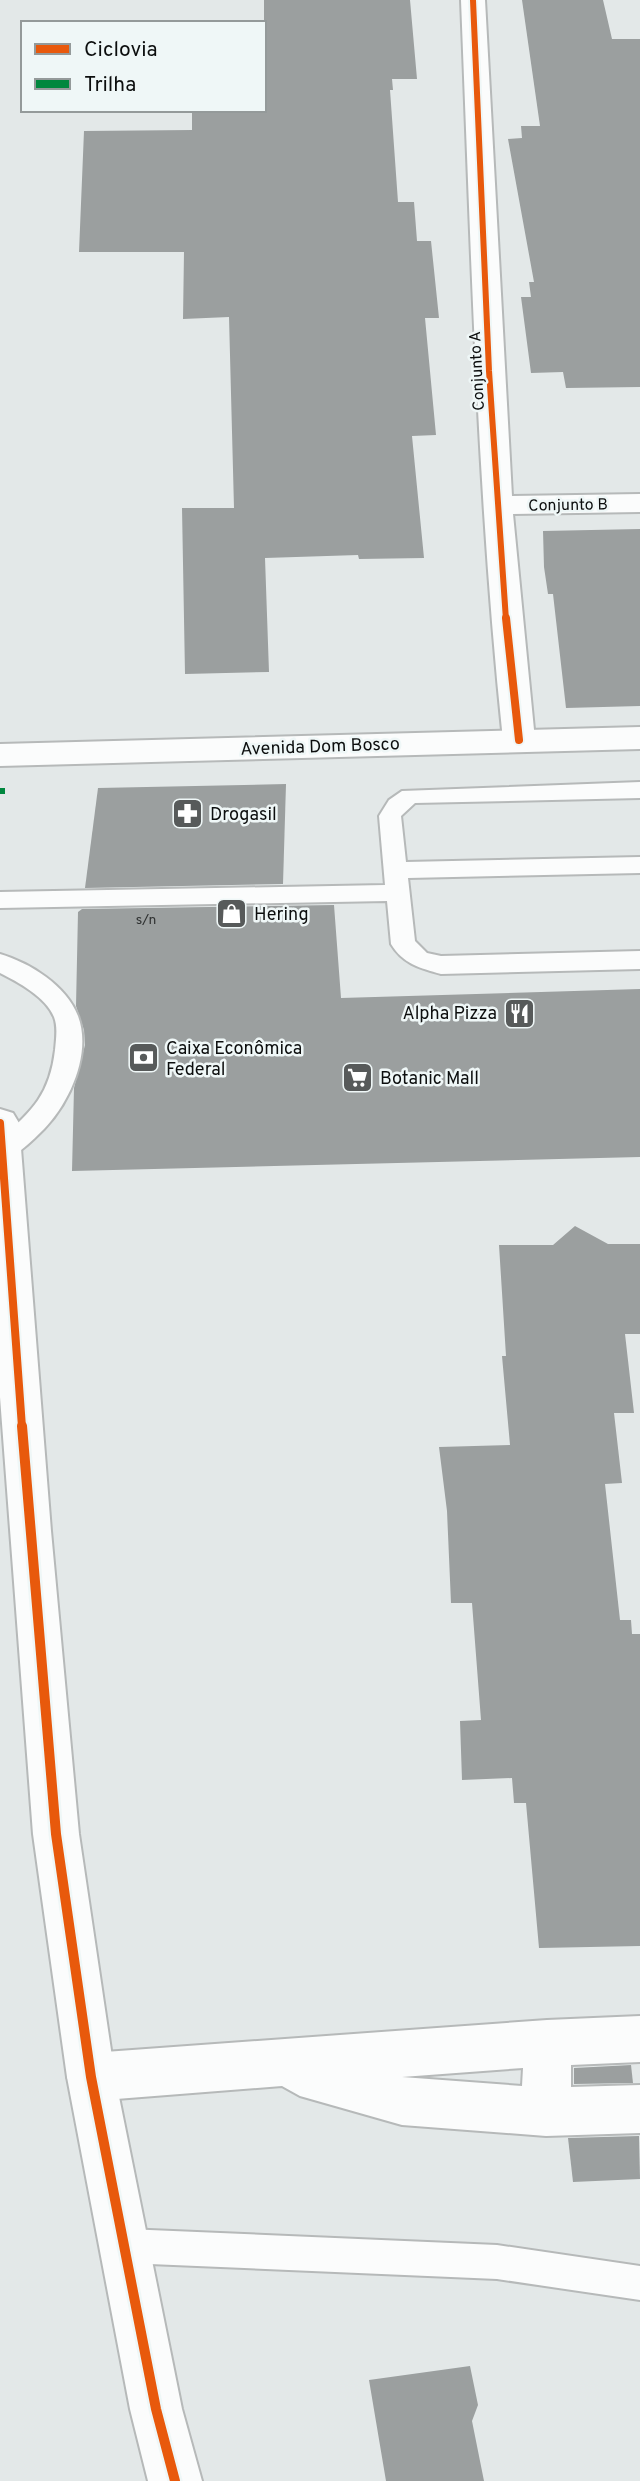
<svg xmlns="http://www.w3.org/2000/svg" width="640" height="2481" viewBox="0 0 640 2481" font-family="Overpass,sans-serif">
<rect width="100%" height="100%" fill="#e3e8e8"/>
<!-- building -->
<g fill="#9b9f9f">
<polygon points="264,0 410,0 417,79 392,79 393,90 390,90 398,202 414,202 417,241 431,241 439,318 425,318 436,435 412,436 424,558 359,559 358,555 265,558 269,672 185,674 182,508 234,508 229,317 183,319 184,252 79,252 84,131 192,130 192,111 264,110"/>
<polygon points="522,0 603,0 612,39 640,39 640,387 566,388 563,372 531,373 521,297 531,297 529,282 534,282 508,139 522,138 521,126 540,126"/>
<polygon points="640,529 640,706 566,708 553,594 548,594 544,567 543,531"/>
<polygon points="286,784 283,884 85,888 98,788"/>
<polygon points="334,905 341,998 640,989 640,1157 72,1171 74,1088 85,1045 84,1030 76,1006 78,912 82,909"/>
<polygon points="575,1226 608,1244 640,1244 640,1334 625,1334 634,1413 614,1413 622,1483 605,1484 620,1620 631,1620 632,1634 640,1634 640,1946 539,1948 526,1803 514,1803 512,1778 462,1780 460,1721 481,1720 472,1603 451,1603 447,1511 439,1447 510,1445 502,1356 506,1356 499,1245 553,1245"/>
<polygon points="631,2065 633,2083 574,2084 574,2068"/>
<polygon points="639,2136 640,2179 573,2182 568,2138"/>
<polygon points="470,2366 478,2405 472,2421 484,2481 386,2481 369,2380"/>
</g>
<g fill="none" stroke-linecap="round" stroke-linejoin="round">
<defs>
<g id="service">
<path d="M 640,782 L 640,798 L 415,803 L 401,816 L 406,862 L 640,857 L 640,873 L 408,878 L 415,941 L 427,953 L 441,956 L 640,951 L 640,969 L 441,974 C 420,968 403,964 391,944 L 387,901 L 0,908 L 0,892 L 385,885 L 379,816 L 389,800 L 402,791 Z"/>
<path d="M 0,954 C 30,963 66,985 78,1016 C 92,1053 70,1102 44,1129 C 32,1141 18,1155 2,1161 L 0,1139 C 33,1111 50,1093 55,1050 C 56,1039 58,1027 54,1017 C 46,997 18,982 0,973 Z"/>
<polygon points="126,2229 497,2245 640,2266 640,2300 497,2279 126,2263 114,2258 109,2246 114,2234"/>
</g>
<g id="minor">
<path d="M 461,0 L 485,0 L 512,496 L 640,494 L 640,512 L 513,514 L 535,740 L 531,748 L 519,751 L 507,748 L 503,740 C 477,494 471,247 461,0 Z"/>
<path d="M 640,2016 L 640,2062 L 571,2065 L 571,2087 L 640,2085 L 640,2133 L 546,2136 L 402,2125 L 300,2096 L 282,2086 L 91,2101 L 74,2094 L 67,2077 L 74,2060 L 91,2053 L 547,2020 ZM 523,2068 L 522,2086 L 402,2077 Z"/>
</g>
<g id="tertiary">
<polygon points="640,727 640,749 0,766 0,744"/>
<polygon points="0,1109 13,1113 19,1123 51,1531 79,1834 115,2077 182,2409 202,2481 148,2481 130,2409 67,2077 33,1834 0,1397"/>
</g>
</defs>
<!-- service casing -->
<use href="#service" stroke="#b6b9b9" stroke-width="4"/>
<!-- minor casing -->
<use href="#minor" stroke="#b6b9b9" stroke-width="4"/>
<!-- tertiary casing -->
<use href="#tertiary" stroke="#b6b9b9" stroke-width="4"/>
<!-- service -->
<use href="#service" fill="#fbfcfc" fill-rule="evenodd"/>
<!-- minor -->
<use href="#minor" fill="#fbfcfc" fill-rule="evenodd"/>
<!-- tertiary -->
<use href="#tertiary" fill="#fbfcfc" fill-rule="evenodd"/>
<!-- quiet -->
<polyline stroke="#00873e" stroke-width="6" stroke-dasharray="13 6" stroke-linecap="butt" points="0,791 5,791"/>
<defs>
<polyline id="cycleway-far2" points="473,0 489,371 506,620"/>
<g id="cycleway-far1">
<polyline points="506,618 519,740"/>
<polyline points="0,1123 22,1427"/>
</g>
<polyline id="cycleway" points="22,1426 56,1834 91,2077 156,2409 175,2481"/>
</defs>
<!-- cycleway-far2 casing -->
<use href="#cycleway-far2" stroke="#eff7f7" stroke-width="10"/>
<!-- cycleway-far1 casing -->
<use href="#cycleway-far1" stroke="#eff7f7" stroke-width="12"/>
<!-- cycleway casing -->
<use href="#cycleway" stroke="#eff7f7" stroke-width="15"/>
<!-- cycleway-far2 -->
<use href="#cycleway-far2" stroke="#e8590c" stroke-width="6"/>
<!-- cycleway-far1 -->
<use href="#cycleway-far1" stroke="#e8590c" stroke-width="8"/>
<!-- cycleway -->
<use href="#cycleway" stroke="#e8590c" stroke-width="10"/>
</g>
<!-- icons -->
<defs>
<symbol id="pharmacy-square" viewBox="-11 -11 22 22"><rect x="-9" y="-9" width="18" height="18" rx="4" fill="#575a5a" stroke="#eff7f7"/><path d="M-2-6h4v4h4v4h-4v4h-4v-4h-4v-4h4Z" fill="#fff"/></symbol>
<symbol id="shop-square" viewBox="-11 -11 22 22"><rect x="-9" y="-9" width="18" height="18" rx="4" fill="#575a5a" stroke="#eff7f7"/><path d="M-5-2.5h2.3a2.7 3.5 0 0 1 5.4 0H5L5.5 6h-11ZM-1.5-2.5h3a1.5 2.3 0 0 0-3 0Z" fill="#fff"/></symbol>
<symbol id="restaurant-square" viewBox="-11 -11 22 22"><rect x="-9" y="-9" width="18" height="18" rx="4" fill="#575a5a" stroke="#eff7f7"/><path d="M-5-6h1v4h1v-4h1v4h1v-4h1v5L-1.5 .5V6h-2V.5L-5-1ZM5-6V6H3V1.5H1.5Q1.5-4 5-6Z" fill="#fff"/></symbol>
<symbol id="bank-square" viewBox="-11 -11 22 22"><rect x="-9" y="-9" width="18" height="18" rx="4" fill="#575a5a" stroke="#eff7f7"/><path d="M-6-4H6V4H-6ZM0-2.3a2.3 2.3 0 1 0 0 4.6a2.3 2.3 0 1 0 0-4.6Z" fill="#fff"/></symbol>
<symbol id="supermarket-square" viewBox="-11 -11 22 22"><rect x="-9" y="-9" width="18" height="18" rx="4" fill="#575a5a" stroke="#eff7f7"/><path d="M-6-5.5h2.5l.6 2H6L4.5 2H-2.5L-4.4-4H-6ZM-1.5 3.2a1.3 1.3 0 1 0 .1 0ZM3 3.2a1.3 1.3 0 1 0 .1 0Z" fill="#fff"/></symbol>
</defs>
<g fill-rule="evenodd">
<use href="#pharmacy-square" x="170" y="796" width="35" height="35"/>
<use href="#shop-square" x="214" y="896" width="35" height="35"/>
<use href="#restaurant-square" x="502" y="996" width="35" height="35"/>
<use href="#bank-square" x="126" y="1040" width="35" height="35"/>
<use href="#supermarket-square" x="340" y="1060" width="35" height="35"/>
</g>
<g text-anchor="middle" stroke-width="5" stroke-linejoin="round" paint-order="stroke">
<!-- number labels -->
<g font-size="14" fill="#303232">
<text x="146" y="924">s/n</text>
</g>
<!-- far-street labels -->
<g font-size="16" fill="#0c0e0e" stroke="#eff7f7">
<text transform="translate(476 371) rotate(-93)" y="6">Conjunto A</text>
<text transform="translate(568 504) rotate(-1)" y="6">Conjunto B</text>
</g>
<!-- street labels -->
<g font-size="18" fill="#0c0e0e" stroke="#eff7f7">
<text transform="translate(320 746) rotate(-2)" y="6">Avenida Dom Bosco</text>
</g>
<!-- poi labels -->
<g font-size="18" fill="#0c0e0e" stroke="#eff7f7" text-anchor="start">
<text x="210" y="820">Drogasil</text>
<text x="254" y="920">Hering</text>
<text x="497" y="1019" text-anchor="end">Alpha Pizza</text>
<text x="166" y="1054">Caixa Econômica<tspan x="166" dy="21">Federal</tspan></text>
<text x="380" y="1084">Botanic Mall</text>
</g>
</g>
<!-- legend -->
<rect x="21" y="21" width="245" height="91" fill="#eff7f7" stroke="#949a9a" stroke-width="2"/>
<rect x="35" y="44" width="35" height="10" fill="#e8590c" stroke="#949a9a" stroke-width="2"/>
<text x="84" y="56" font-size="21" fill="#0c0e0e">Ciclovia</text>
<rect x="35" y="79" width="35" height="10" fill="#00873e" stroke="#949a9a" stroke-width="2"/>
<text x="84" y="91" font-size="21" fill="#0c0e0e">Trilha</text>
</svg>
